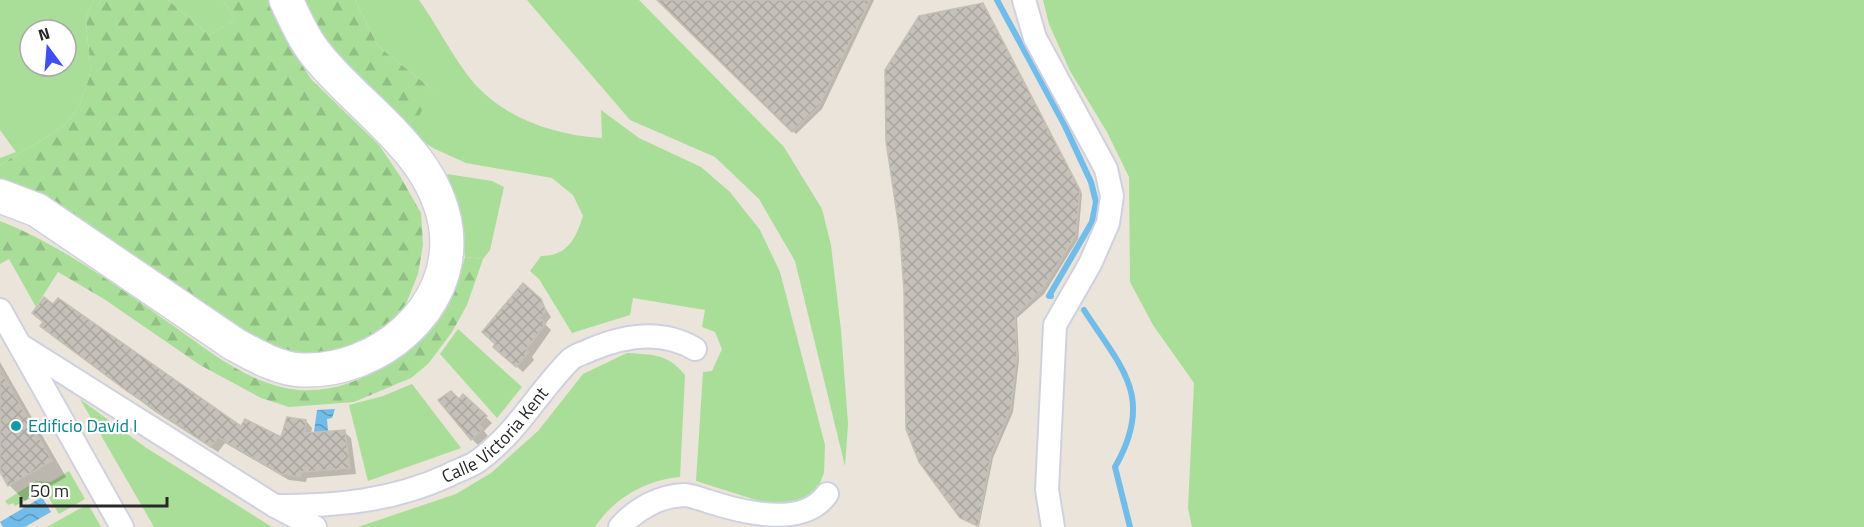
<svg xmlns="http://www.w3.org/2000/svg" width="1864" height="527" viewBox="0 0 1864 527" font-family="'Titillium Web',sans-serif">
<defs>
<pattern id="forest-firs" width="22" height="20" patternUnits="userSpaceOnUse" patternTransform="scale(1.5)"><rect width="22" height="20" fill="#a9de98"/><path d="M5 1l3.5 6h-7zM16 11l3.5 6h-7z" fill="#91be83"/></pattern>
<pattern id="water-waves" width="16" height="10" patternUnits="userSpaceOnUse" patternTransform="scale(1.5)"><rect width="16" height="10" fill="#71bce8"/><path d="M0 5q4-4 8 0t8 0" fill="none" stroke="#5d99bc"/></pattern>
<pattern id="building-cross-hatch" width="8" height="8" patternUnits="userSpaceOnUse" patternTransform="scale(1.5)"><rect width="8" height="8" fill="#c5c1ba"/><path d="M0 0l8 8M0 8l8-8" fill="none" stroke="#a9a6a0"/></pattern>
</defs>
<rect width="100%" height="100%" fill="#eae4da"/>
<!-- grass -->
<g fill="#a9de98" fill-rule="evenodd">
<path d="M 0,0 L 94,0 C 79,20 92,49 90,73 C 88,84 81,103 75,112 C 63,134 19,150 0,166 L 0,158 L 16,152 L 0,130 ZM 30,30 L 66,30 L 66,66 L 30,66 Z"/>
<polygon points="168,0 223,0 235,20 209,35"/>
<path d="M 355,0 L 419,0 C 436,24 449,50 466,73 C 497,116 551,135 602,138 L 601,110 L 639,138 L 701,167 L 730,192 L 760,230 L 780,272 L 825,445 L 824,473 L 816,492 L 793,503 L 769,504 L 696,481 L 703,372 L 712,371 L 722,349 L 715,332 L 702,327 L 705,310 L 633,298 L 630,315 L 572,333 L 539,279 L 530,271 L 541,256 C 568,256 576,238 583,216 L 573,195 L 552,178 L 466,163 L 435,149 L 423,142 L 363,86 L 433,90 L 378,46 Z"/>
<polygon points="527,0 639,0 784,147 822,209 831,245 841,330 848,424 845,466 795,261 759,199 715,157 630,120"/>
<polygon points="1043,0 1864,0 1864,527 1192,527 1188,508 1194,383 1153,325 1130,282 1129,177 1107,132 1070,71 1049,24"/>
<polygon points="447,174 492,181 504,187 490,250 483,259 465,257 455,198"/>
<polygon points="458,329 522,387 497,418 440,354"/>
<path d="M 627,353 C 653,355 667,353 685,375 L 680,477 C 646,480 614,498 595,527 L 358,527 L 456,494 L 491,473 L 538,431 L 583,374 Z"/>
<polygon points="412,384 461,448 368,481 349,405 383,396"/>
<polygon points="80,399 145,447 272,527 154,527"/>
<polygon points="69,471 85,499 59,514 44,490 15,506 13,503 8,505 5,501 36,481 51,482"/>
<polygon points="88,504 101,527 47,527"/>
</g>
<!-- forest -->
<g fill="url(#forest-firs)">
<path d="M 94,0 L 168,0 L 209,35 L 235,20 L 223,0 L 269,0 L 287,41 L 311,79 L 379,145 L 400,176 L 421,213 L 423,245 L 418,274 L 406,304 L 387,326 L 354,347 L 316,357 L 268,346 L 0,186 L 0,166 C 19,150 63,134 75,112 C 81,103 88,84 90,73 C 92,49 79,20 94,0 Z"/>
<polygon points="305,0 355,0 378,46 433,90 418,118 363,86 315,29"/>
<path d="M 0,221 C 63,246 120,288 175,327 C 210,352 254,387 299,390 C 331,392 358,382 385,366 C 434,338 451,310 465,257 L 483,259 L 467,305 L 452,332 L 428,364 L 411,378 L 354,402 L 289,407 L 261,398 L 200,365 L 104,299 L 58,272 L 36,307 L 9,259 L 0,264 Z"/>
</g>
<!-- water -->
<g fill="url(#water-waves)">
<polygon points="335,409 332,418 327,419 328,431 314,432 317,410"/>
<polygon points="42,497 51,512 25,527 3,527 0,522"/>
</g>
<!-- shadow -->
<g fill="#0003">
<polygon points="659,0 874,0 822,109 796,134"/>
<polygon points="983,5 1082,194 1078,239 1044,294 1017,318 1019,360 1013,412 993,458 979,527 961,517"/>
<polygon points="540,300 551,317 545,324 551,330 532,357 534,360 523,372 501,353"/>
<polygon points="48,332 241,428 282,439 306,421 312,428 311,434 344,432 351,438 356,474 307,478 306,482 289,480 225,443 218,452 154,411"/>
<polygon points="0,362 66,477 25,501 9,485 0,469"/>
<polygon points="463,396 492,423 484,431 488,436 478,445 472,439 459,401"/>
</g>
<g fill="none" stroke-linecap="round" stroke-linejoin="round">
<!-- stream -->
<g stroke="#71bce8" stroke-width="6">
<polyline points="997,0 1064,124 1091,182 1096,202 1092,222 1049,296 1051,296"/>
<path d="M 1084,310 C 1122,369 1155,397 1115,467 L 1130,527"/>
</g>
</g>
<!-- building -->
<g fill="url(#building-cross-hatch)" stroke="#c5c0b4" stroke-width="1.5">
<polygon points="657,0 870,0 819,106 792,132"/>
<polygon points="983,3 1080,190 1076,235 1041,291 1015,315 1017,356 1011,408 991,455 978,526 960,518 919,462 906,429 904,290 900,235 886,141 885,70 919,16"/>
<polygon points="523,283 541,299 546,311 539,318 546,323 526,350 529,352 516,367 493,347 495,344 482,332"/>
<polygon points="44,297 53,304 58,298 241,426 245,419 281,437 287,417 306,420 305,433 345,430 350,468 301,472 301,477 281,474 218,437 211,447 127,391 40,326 43,322 32,313"/>
<polygon points="0,369 52,461 8,486 0,472"/>
<polygon points="451,391 459,399 463,394 487,416 479,424 483,429 471,440 438,400"/>
</g>
<g fill="none" stroke-linecap="round" stroke-linejoin="round">
<defs>
<g id="street">
<polyline points="1024,0 1035,38 1106,169 1112,196 1108,223 1090,264 1055,325 1047,490 1053,527"/>
<polyline points="0,310 122,527"/>
<polyline points="20,345 275,506 315,527"/>
<path id="s1" d="M 275,506 C 335,506 394,501 449,475 C 458,470 470,467 478,461 C 517,433 538,392 570,360 C 575,355 584,353 590,350 C 625,335 662,329 695,349"/>
<path d="M 620,527 C 636,509 659,496 684,495 C 691,495 700,499 707,501 C 747,514 804,527 827,494"/>
</g>
<path id="secondary" d="M 0,196 L 37,210 L 234,344 C 254,355 278,369 302,370 C 377,373 456,309 446,229 C 436,154 364,112 320,59 C 305,42 296,21 286,0"/>
</defs>
<!-- street casing -->
<use href="#street" stroke="#cfd1e0" stroke-width="26"/>
<!-- secondary casing -->
<use href="#secondary" stroke="#cfd1e0" stroke-width="36"/>
<!-- street -->
<use href="#street" stroke="#fff" stroke-width="22"/>
<!-- secondary -->
<use href="#secondary" stroke="#fff" stroke-width="33"/>
</g>
<!-- markers -->
<circle fill="#0f9aa8" stroke="#fff" stroke-width="2" cx="16" cy="426" r="6"/>
<g text-anchor="middle" stroke-width="4.5" stroke-linejoin="round" paint-order="stroke">
<!-- culture labels -->
<g font-size="18" fill="#0d838f" stroke="#fff" text-anchor="start">
<text x="28" y="432">Edificio David I</text>
</g>
<!-- street labels -->
<g font-size="18" fill="#282828" stroke="#fff">
<text dy="6" stroke="none"><textPath href="#s1" startOffset="240">Calle Victoria Kent</textPath></text>
</g>
</g>
<!-- north arrow -->
<g transform="translate(48 48) rotate(344)"><circle r="28" fill="#ffffff" stroke="#a9a9a9" stroke-width="1.5"/>
<path d="M0-4.5L10 22L0 15L-10 22Z" fill="#404ff0"/>
<text y="-9" font-size="16" font-weight="bold" text-anchor="middle" fill="#282828">N</text>
</g>
<!-- scale -->
<path d="M21 497v9h146v-9" fill="none" stroke="#282828" stroke-width="3"/>
<text x="30" y="497" font-size="18" fill="#282828" stroke="#ffffff" stroke-width="4.5" paint-order="stroke">50 m</text>
</svg>
